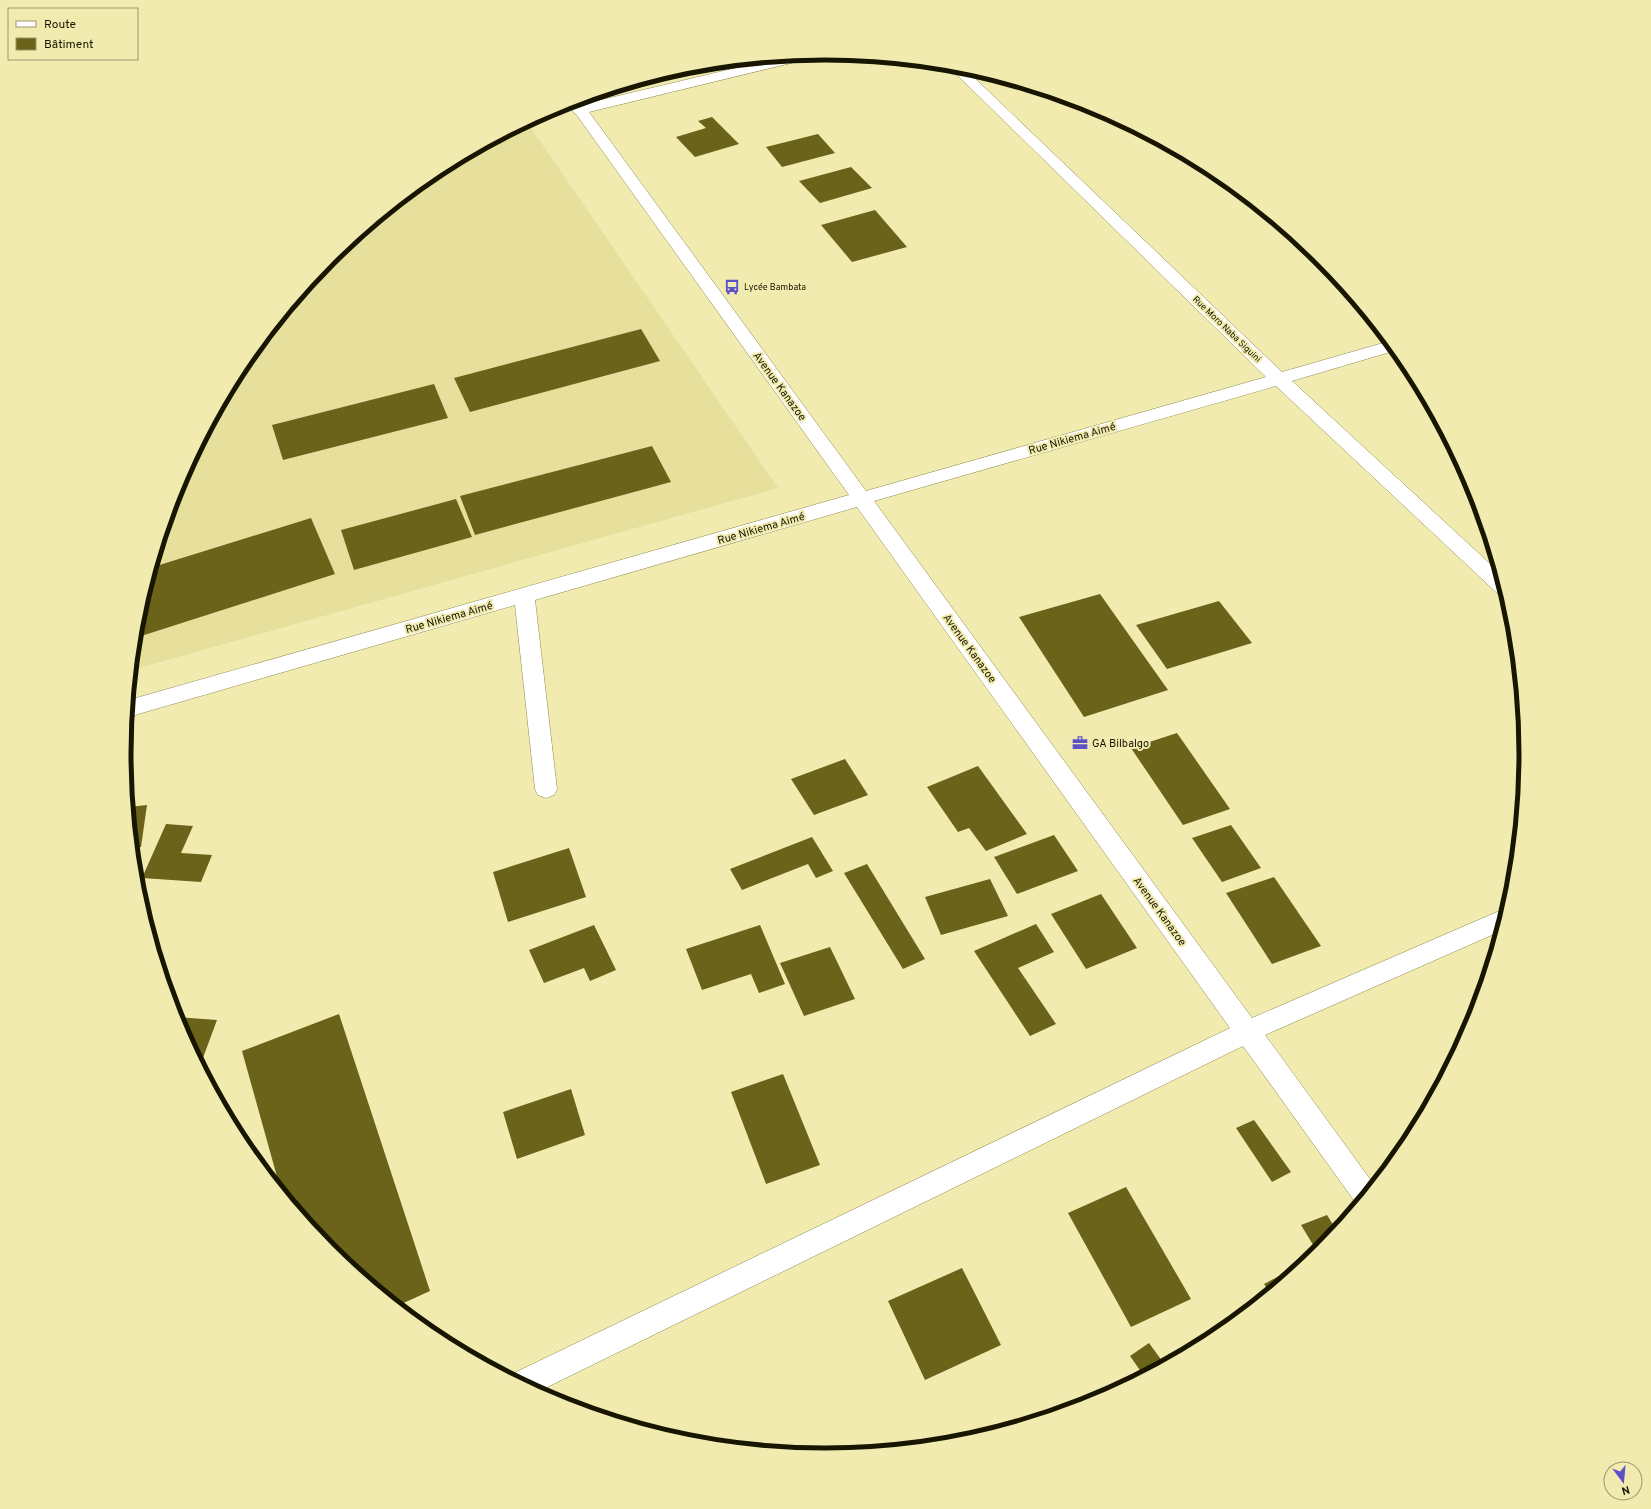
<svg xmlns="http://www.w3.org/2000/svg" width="1651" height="1509" viewBox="0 0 1651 1509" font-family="Overpass,sans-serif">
<rect width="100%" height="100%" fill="#f1ebb0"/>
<!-- built -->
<polygon fill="#e7e09c" points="527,122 778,488 132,670 138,617 177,486 242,365 330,258 436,171"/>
<!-- building -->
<g fill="#6b631a">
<polygon points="712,117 739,144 695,157 676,137 706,128 698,121"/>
<polygon points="818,134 835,153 782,167 766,147"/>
<polygon points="851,167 872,188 820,203 799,181"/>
<polygon points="875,210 907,247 852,262 821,225"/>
<polygon points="641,329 660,361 470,412 454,378"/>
<polygon points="434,384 448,418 283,460 272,425"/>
<polygon points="652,446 671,482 475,535 460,496"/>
<polygon points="456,499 472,537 354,570 341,530"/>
<polygon points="311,518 335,574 135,638 138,617 153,567"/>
<polygon points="1100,594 1168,690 1084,717 1019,617"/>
<polygon points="1219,601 1252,643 1167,669 1136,625"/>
<polygon points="1177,733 1230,809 1183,825 1131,748"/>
<polygon points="845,759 868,795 814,815 791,779"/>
<polygon points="978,766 1027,834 986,851 969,828 958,832 927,787"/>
<polygon points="147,805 141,847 133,848 129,807"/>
<polygon points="166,824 193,826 181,853 212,855 201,882 142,878"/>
<polygon points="1231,825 1261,868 1222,882 1192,838"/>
<polygon points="1054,835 1078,871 1017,894 994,857"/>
<polygon points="812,837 833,871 816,878 808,864 742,890 730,869"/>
<polygon points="569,848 586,897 508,922 493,872"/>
<polygon points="867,864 925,959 903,969 844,873"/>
<polygon points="1274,877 1321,946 1272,964 1226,893"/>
<polygon points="990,879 1008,916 941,935 925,897"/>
<polygon points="1101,894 1137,948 1086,969 1051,914"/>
<polygon points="1036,924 1054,952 1018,968 1056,1024 1030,1036 974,951"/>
<polygon points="594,925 616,970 590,981 584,968 544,983 529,950"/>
<polygon points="760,925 785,984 759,993 751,974 702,990 686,949"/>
<polygon points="830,947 855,999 804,1016 780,963"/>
<polygon points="339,1014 430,1291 397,1306 329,1250 281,1191 242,1051"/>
<polygon points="176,1017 217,1020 200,1066 177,1023"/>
<polygon points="783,1074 820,1165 766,1184 731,1092"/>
<polygon points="571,1089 585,1135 517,1159 503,1112"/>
<polygon points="1254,1120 1291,1172 1272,1182 1236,1128"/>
<polygon points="1126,1187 1191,1299 1131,1327 1068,1213"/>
<polygon points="1327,1215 1337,1231 1318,1253 1301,1225"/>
<polygon points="962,1268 1001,1345 925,1380 888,1301"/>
<polygon points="1285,1273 1288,1278 1270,1293 1264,1284"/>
<polygon points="1149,1343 1165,1365 1144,1376 1130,1356"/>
</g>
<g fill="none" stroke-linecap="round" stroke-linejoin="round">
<defs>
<polygon id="minor" points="814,54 812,58 589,112 866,491 1266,377 948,66 963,67 1282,372 1390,341 1397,350 1292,381 1500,573 1506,594 1497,593 1276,386 874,501 1252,1018 1497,912 1505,909 1508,910 1501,931 1265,1035 1375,1186 1358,1206 1243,1046 537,1392 510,1378 512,1374 1230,1028 857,507 535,600 557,789 554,795 546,798 538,795 535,789 515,605 128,717 129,700 849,495 576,114 574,113 568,103 580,99 584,104 778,58"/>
</defs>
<!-- minor casing -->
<use href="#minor" stroke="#908a52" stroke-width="1"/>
<!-- minor -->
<use href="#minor" fill="#fff" fill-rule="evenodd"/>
</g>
<!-- icons -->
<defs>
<symbol id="bus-bare" viewBox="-9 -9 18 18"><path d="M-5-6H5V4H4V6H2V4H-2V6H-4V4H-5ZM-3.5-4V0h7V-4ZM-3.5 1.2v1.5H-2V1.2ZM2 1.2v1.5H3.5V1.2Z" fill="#5d50c8" stroke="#f1ebb0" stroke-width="2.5" paint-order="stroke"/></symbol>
<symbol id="office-bare" viewBox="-9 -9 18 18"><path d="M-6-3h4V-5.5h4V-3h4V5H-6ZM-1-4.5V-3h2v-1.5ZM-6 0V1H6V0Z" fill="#5d50c8" stroke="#f1ebb0" stroke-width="2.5" paint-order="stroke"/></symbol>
</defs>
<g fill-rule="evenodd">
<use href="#bus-bare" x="721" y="276" width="22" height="22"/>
<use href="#office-bare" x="1069" y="732" width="22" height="22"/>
</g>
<g text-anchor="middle" stroke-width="4" stroke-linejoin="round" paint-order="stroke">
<!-- far-poi labels -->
<g font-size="9" fill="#181601" stroke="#f1ebb0" text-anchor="start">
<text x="744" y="290">Lycée Bambata</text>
</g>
<!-- far-street labels -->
<g font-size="9" fill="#181601" stroke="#f1ebb0">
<text transform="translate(1227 329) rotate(44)" y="3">Rue Moro Naba Siguini</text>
</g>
<!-- street labels -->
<g font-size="11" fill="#181601" stroke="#f1ebb0">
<text transform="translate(780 386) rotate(54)" y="4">Avenue Kanazoe</text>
<text transform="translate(1072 438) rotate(-16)" y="4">Rue Nikiema Aimé</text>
<text transform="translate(761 528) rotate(-16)" y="4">Rue Nikiema Aimé</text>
<text transform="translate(449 617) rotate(-16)" y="4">Rue Nikiema Aimé</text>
<text transform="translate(970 648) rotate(54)" y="4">Avenue Kanazoe</text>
<text transform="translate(1160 911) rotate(54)" y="4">Avenue Kanazoe</text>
</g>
<!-- poi labels -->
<g font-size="11" fill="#181601" stroke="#f1ebb0" text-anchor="start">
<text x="1092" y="747">GA Bilbalgo</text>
</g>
</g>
<!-- crop -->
<path d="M0 0H1651V1509H0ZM131 754a694 694 0 1 1 1388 0a694 694 0 1 1-1388 0Z" fill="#f1ebb0" fill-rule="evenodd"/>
<path fill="none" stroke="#181601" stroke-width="5" d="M131 754a694 694 0 1 1 1388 0a694 694 0 1 1-1388 0Z"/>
<!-- legend -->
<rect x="8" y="8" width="130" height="52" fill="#f1ebb0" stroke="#9a966a"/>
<rect x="16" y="21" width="20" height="6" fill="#ffffff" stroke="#9a966a"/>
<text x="44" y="28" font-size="12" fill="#181601">Route</text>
<rect x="16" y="38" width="20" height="12" fill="#6b631a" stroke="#9a966a"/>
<text x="44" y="48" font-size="12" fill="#181601">Bâtiment</text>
<!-- north arrow -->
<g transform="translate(1623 1481) rotate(164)"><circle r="19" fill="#f1ebb0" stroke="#9a966a"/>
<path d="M0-3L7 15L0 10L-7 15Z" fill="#5d50c8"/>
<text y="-6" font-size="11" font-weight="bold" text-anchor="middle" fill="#181601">N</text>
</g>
</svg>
